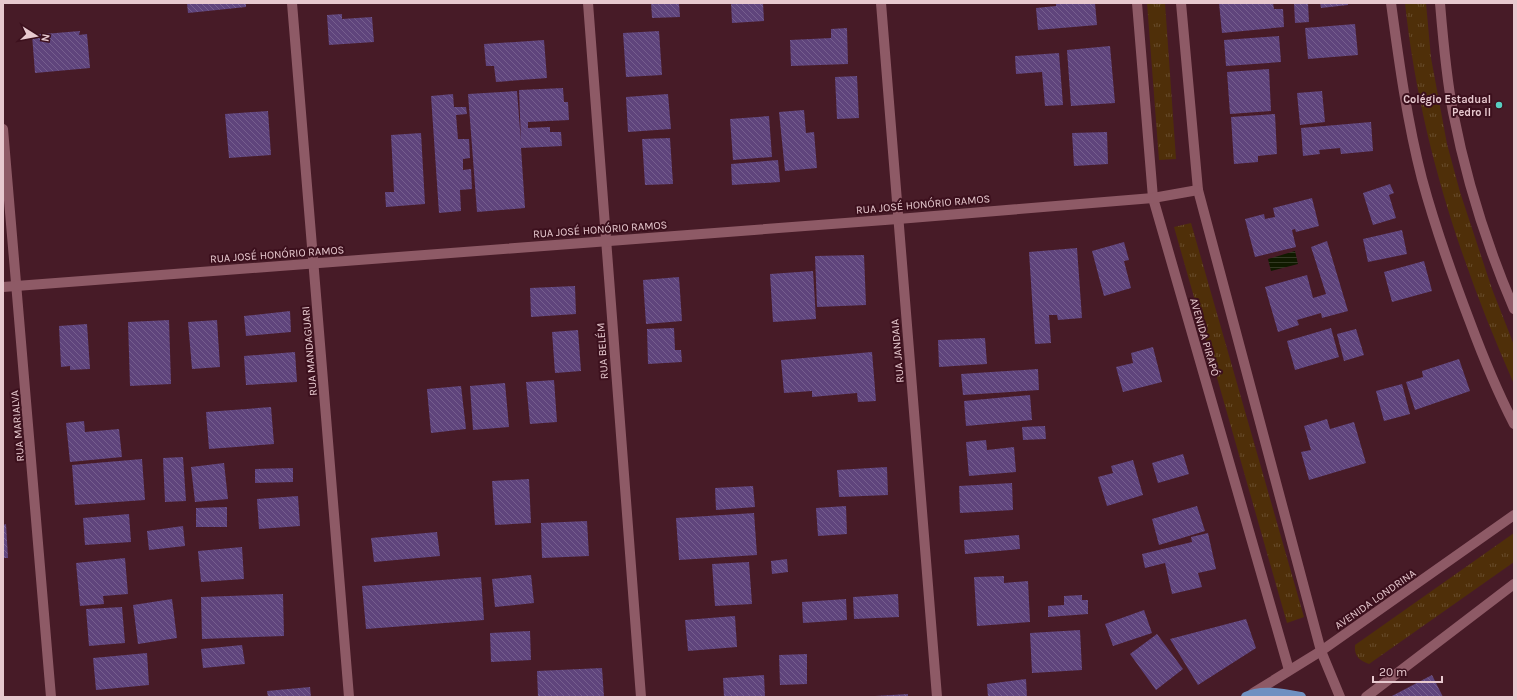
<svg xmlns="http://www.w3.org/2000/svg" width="1517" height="700" viewBox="0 0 1517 700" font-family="Karla,sans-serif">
<defs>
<pattern id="park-tufts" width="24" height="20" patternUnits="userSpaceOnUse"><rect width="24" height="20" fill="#4f2f09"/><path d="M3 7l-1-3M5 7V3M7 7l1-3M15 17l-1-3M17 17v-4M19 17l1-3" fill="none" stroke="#684c2c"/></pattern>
<pattern id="water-rules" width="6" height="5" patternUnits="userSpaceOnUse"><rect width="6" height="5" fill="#101a00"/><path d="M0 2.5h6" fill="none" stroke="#333a24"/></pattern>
<pattern id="building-back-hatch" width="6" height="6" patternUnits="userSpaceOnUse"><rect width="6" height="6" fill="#5f447c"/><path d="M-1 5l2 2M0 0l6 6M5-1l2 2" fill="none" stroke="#765e8e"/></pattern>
</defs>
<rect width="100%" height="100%" fill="#471b27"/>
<!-- park -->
<g fill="url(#park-tufts)">
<polygon points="1147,3 1165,3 1176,159 1159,160"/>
<path d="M 1405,3 L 1426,3 L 1431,58 L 1447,144 L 1460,192 L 1492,289 L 1514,345 L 1514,384 C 1460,262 1419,136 1405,3 Z"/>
<polygon points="1191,223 1304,617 1287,623 1174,227"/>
<path d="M 1514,533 L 1514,562 L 1369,664 C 1359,660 1354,656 1355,645 Z"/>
</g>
<!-- water -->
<polygon fill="url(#water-rules)" points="1295,251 1298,264 1271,271 1268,259"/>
<!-- building -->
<g fill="url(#building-back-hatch)">
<polygon points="187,3 246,3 246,7 188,13"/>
<polygon points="651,3 679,3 680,17 652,18"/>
<polygon points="731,3 763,3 764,21 732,23"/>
<polygon points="1056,3 1095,3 1097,25 1038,30 1036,8 1056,6"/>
<polygon points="1219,3 1273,3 1274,9 1283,9 1284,27 1222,33"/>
<polygon points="1294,3 1308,3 1309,22 1295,23"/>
<polygon points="1320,3 1348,3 1348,5 1321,8"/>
<polygon points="342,14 342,19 372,17 374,42 329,45 327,15"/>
<polygon points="1355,24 1358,55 1308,59 1305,28"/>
<polygon points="847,28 848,64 791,66 790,40 831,38 831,29"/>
<polygon points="80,31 79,35 87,34 90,68 35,73 32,35"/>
<polygon points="659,31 662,75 626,77 623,33"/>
<polygon points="1279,36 1281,62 1226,66 1224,40"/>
<polygon points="544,40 547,78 496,82 494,66 486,66 484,44"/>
<polygon points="1110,46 1115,103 1071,106 1067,50"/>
<polygon points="1059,53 1063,105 1045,106 1042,72 1016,74 1015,56"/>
<polygon points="1269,69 1271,111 1230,114 1227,72"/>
<polygon points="857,76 859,118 837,119 835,77"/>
<polygon points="563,88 564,102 568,102 569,120 528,122 528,128 550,127 550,132 561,132 562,146 521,148 525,208 477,212 468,94 517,91 521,142 519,90"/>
<polygon points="1322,91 1325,122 1300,125 1297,93"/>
<polygon points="453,94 454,107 466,107 467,114 456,115 458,139 469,139 470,158 463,159 463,170 471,169 472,189 460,190 461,211 439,213 431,96"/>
<polygon points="668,94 671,129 628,132 626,97"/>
<polygon points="804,110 806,133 814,132 817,168 785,171 779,112"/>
<polygon points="268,111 271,155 229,158 225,114"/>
<polygon points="1275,114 1277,154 1258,156 1258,162 1234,164 1231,117"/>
<polygon points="769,116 772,157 733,160 730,119"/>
<polygon points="1371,122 1373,151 1341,154 1340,148 1319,150 1320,154 1303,156 1301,128"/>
<polygon points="1107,132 1108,164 1074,166 1072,133"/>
<polygon points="421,133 425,204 386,207 385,192 394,192 391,135"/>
<polygon points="670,138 673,184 645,185 642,139"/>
<polygon points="778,160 780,182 732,185 731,164"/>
<polygon points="1390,184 1394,193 1389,195 1396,218 1373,225 1363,193"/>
<polygon points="1312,198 1319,226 1296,232 1295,229 1292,230 1296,247 1255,257 1245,219 1264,214 1265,219 1275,217 1273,208"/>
<polygon points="1402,230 1407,254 1368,262 1363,239"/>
<polygon points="1327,241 1348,311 1322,318 1321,313 1297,320 1299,325 1278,332 1265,287 1307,275 1313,298 1326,294 1311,247"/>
<polygon points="1124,242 1129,260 1124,261 1131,288 1104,296 1092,251"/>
<polygon points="1077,248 1082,318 1058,320 1057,315 1049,315 1051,343 1035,344 1029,252"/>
<polygon points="864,255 866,305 817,307 815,256"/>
<polygon points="1424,261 1432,291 1392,302 1384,272"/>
<polygon points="813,271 816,319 773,322 770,274"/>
<polygon points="679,277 682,321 646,324 643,280"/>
<polygon points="575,286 576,314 531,317 530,288"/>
<polygon points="290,311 291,332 246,336 244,316"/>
<polygon points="169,320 171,384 130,386 128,322"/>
<polygon points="217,320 220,367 192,369 188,322"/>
<polygon points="87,324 90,369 70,370 70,366 61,367 59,326"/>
<polygon points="674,328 675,350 681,350 682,362 648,364 647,329"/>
<polygon points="1331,328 1339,357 1295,370 1287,341"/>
<polygon points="1356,329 1364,355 1344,361 1337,334"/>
<polygon points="578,330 581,371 555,373 552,332"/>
<polygon points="985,338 987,364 939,367 938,340"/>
<polygon points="1153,347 1162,382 1123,392 1116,367 1133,363 1131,353"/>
<polygon points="295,352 297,382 246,385 244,356"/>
<polygon points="872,352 876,401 858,402 857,393 812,397 812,391 784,393 781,360"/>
<polygon points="1459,359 1470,391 1415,410 1406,382 1423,377 1422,371"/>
<polygon points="1038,369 1039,390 963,395 961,374"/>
<polygon points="554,380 557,422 530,424 526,382"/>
<polygon points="505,383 509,427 473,430 470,386"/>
<polygon points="1402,384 1410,414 1384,421 1376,391"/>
<polygon points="461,386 466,429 431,433 427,389"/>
<polygon points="1030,395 1032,420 966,426 964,401"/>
<polygon points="271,407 274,444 209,449 206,412"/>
<polygon points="1327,419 1330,429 1354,422 1366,463 1309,480 1301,452 1311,450 1304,426"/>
<polygon points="84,421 85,432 119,429 122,457 70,462 66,423"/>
<polygon points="1045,426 1046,439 1023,440 1022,427"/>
<polygon points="986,440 987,450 1014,447 1016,472 969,476 966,442"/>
<polygon points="1183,454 1189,474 1158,483 1152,463"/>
<polygon points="183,457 186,501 165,502 163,458"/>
<polygon points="142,459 145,500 75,505 72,465"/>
<polygon points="1133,460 1143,495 1107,506 1098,477 1113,473 1111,466"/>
<polygon points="224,463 228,499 195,502 191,467"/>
<polygon points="887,467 888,495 839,497 837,470"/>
<polygon points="293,468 293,482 255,483 255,469"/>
<polygon points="529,479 531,523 495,525 492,481"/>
<polygon points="1012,483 1013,510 960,513 959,486"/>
<polygon points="753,486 755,507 716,510 715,488"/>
<polygon points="298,496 300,526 259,529 257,499"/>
<polygon points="846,506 847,534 818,536 816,508"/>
<polygon points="1197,506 1205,531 1159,545 1152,519"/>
<polygon points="227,507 227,527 196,527 196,508"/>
<polygon points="754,513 757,555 679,560 676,518"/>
<polygon points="129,514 131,542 85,545 83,518"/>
<polygon points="587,521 589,556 542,558 541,523"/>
<polygon points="6,524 8,558 3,558 3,525"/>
<polygon points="183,526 185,546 149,550 147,531"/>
<polygon points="437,532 440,556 374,562 371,538"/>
<polygon points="1208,533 1216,569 1198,573 1202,587 1172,594 1165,563 1145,568 1142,554 1192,542 1191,537"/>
<polygon points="1019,535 1020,549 965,554 964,540"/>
<polygon points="242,547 244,579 201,582 198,551"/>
<polygon points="125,558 128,594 103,596 104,604 80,606 76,563"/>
<polygon points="787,559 788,572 772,574 771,561"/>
<polygon points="749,562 752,604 715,606 712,564"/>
<polygon points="531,575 534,603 495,607 492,579"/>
<polygon points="1004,576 1004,583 1028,581 1030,622 977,626 974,577"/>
<polygon points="481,577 484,620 366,629 362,586"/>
<polygon points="283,594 284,636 202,639 201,597"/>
<polygon points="898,594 899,617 854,619 853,597"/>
<polygon points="1082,595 1082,600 1088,600 1088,614 1048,617 1048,606 1064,605 1064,596"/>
<polygon points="172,599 177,638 138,644 133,605"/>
<polygon points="846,599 847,620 803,623 802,602"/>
<polygon points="122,607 125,643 89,646 86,609"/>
<polygon points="1144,610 1152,633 1113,646 1105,624"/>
<polygon points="735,616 737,647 688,651 685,620"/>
<polygon points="1246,619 1256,648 1198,685 1170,639"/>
<polygon points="1080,630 1082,670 1032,673 1030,633"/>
<polygon points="530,631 531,660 491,662 490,633"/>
<polygon points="1157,634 1183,669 1156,690 1130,654"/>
<polygon points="242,645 245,664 203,668 201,649"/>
<polygon points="147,653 149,685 96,690 93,658"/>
<polygon points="807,654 807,684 780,685 779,655"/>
<polygon points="602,668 604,697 538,697 537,671"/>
<polygon points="764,675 765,697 724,697 723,678"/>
<polygon points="1432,675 1443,697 1390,697"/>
<polygon points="1026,679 1027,697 988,697 987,684"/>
<polygon points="310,687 311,697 268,697 267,691"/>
<polygon points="908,694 908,697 875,697 875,696"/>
</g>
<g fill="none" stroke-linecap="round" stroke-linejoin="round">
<!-- minor -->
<g stroke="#8e5a66" stroke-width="10">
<polyline points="292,3 349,697"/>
<polyline points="588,3 641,697"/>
<polyline points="881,3 937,697"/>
<polyline points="1137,3 1153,198 1289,670"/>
<polyline points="1181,3 1198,190 1321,651 1340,697"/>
<path d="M 1391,3 C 1399,62 1407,121 1422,179 C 1435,227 1452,275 1470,322 C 1483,357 1497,391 1514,424"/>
<path d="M 1440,3 C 1443,39 1446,76 1453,112 C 1466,179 1487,246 1514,309"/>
<polyline points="3,129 51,697"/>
<polyline points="3,287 898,219 1153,198 1198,190"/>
<polyline points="1253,693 1321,651 1514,515"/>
<polyline points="1366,697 1514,584"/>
</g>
<!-- major -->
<path stroke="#6e90c1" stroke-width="10" d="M 1246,697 C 1261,689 1285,694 1301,697"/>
</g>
<!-- markers -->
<circle fill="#58cec1" stroke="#3c101d" stroke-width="1.5" cx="1499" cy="105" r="4"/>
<g text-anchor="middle" stroke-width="4" stroke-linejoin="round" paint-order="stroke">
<!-- poi labels -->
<g font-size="11" font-weight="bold" fill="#e7c9cf" stroke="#3c101d" text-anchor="end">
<text x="1491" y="103">Colégio Estadual<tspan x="1491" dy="13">Pedro II</tspan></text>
</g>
<!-- street labels -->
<g font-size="11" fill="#e7c9cf" stroke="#3c101d">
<text transform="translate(923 204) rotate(-5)" y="4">RUA JOSÉ HONÓRIO RAMOS</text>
<text transform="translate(600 229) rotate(-4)" y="4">RUA JOSÉ HONÓRIO RAMOS</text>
<text transform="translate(277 254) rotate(-4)" y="4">RUA JOSÉ HONÓRIO RAMOS</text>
<text transform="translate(1205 337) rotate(74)" y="4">AVENIDA PIRAPÓ</text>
<text transform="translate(309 351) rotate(-95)" y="4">RUA MANDAGUARI</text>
<text transform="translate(602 351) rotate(-94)" y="4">RUA BELÉM</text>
<text transform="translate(897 351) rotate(-95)" y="4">RUA JANDAIA</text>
<text transform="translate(17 426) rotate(-95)" y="4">RUA MARIALVA</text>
<text transform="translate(1375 599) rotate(-35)" y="4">AVENIDA LONDRINA</text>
</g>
</g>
<!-- border -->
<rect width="1517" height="700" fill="none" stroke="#e7c9cf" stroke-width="8"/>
<!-- north arrow -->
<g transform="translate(36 36) rotate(101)" stroke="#3c101d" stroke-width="3" paint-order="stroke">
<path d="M0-3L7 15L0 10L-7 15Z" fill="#e7c9cf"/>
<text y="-6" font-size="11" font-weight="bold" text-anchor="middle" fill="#e7c9cf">N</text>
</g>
<!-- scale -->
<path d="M1373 676v6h69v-6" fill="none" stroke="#e7c9cf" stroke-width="2"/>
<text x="1379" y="676" font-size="12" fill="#e7c9cf" stroke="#3c101d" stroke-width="3" paint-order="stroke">20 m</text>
</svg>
